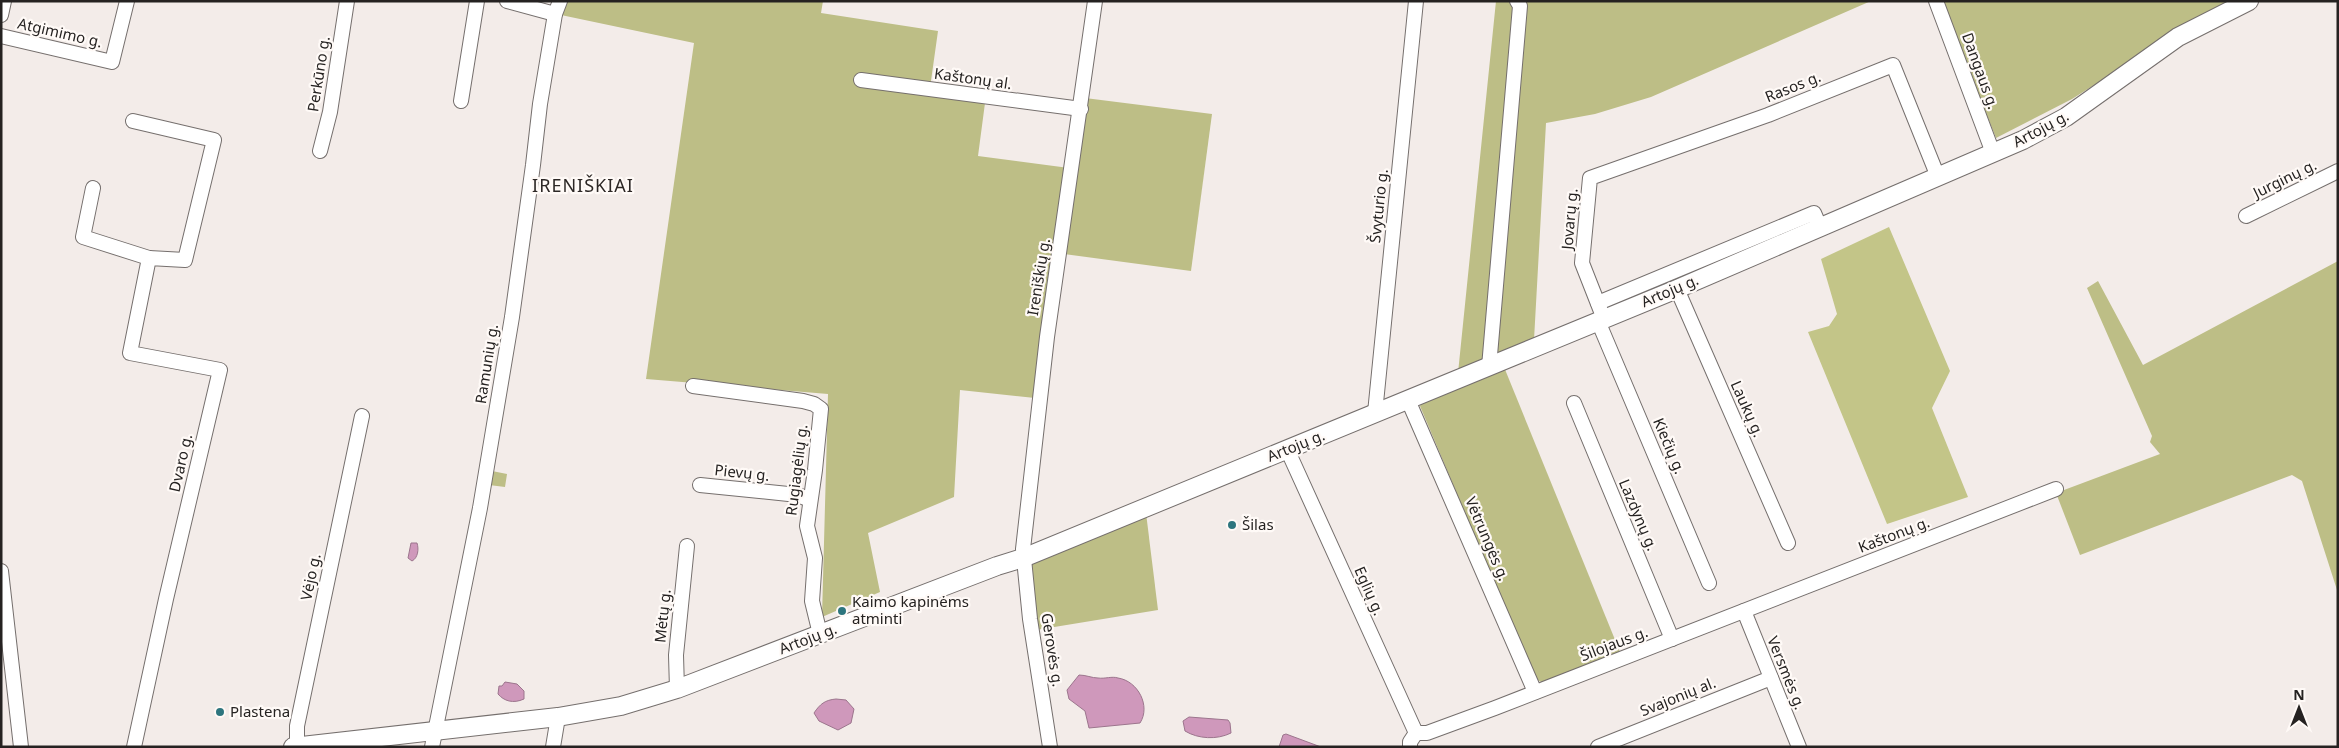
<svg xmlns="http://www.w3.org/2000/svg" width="2339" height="748" viewBox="0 0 2339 748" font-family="'Noto Sans',sans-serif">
<rect width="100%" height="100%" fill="#f3ece9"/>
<!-- green -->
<g fill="#bdbe86">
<polygon points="564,1 823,1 821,13 938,31 929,95 985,103 978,156 1069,168 1035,398 960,390 954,497 868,533 880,592 822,617 828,394 646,379 694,43 561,15"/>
<polygon points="1496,1 1871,1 1651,97 1595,114 1546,123 1534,340 1458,373"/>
<polygon points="1941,1 2234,1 2170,37 2072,99 1996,138"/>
<polygon points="1085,98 1212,114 1191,271 1064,254"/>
<polygon points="2338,261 2338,593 2302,481 2292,475 2080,555 2056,493 2160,454 2150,442 2152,436 2087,288 2098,281 2143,365"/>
<polygon points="1504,367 1620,652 1544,683 1535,679 1420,406 1422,402"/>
<polygon points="492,471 507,474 505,487 489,485"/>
<polygon points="1146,513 1158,610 1036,630 1029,562"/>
</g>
<!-- forest -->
<polygon fill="#c3c588" points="1889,227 1950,371 1932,408 1968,497 1887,524 1808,332 1829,326 1837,314 1821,259"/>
<!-- water -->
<g fill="#cf98bb" stroke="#9c758d">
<path d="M 411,543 L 417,543 C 419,549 418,558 412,561 L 408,558 Z"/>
<path d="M 1079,675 C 1086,675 1092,678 1098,678 C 1105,679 1112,676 1118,678 C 1138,681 1151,706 1140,723 L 1089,728 L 1085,711 L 1069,699 L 1067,690 Z"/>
<path d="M 505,682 L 517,684 L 524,691 L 524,699 C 513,704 504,701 498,694 L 499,686 L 502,686 Z"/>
<path d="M 836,699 L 846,700 L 854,709 L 851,723 L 838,730 L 819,721 L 814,713 C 820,704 825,700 836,699 Z"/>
<path d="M 1189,717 L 1228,720 L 1230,723 L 1231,733 C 1217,740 1198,739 1185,731 L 1183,721 Z"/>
<polygon points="1286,734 1321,747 1279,747 1283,735"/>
</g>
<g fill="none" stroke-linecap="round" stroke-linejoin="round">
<defs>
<g id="minor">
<polyline points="507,1 555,14"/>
<polyline points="1936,1 1993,153"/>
<polyline points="1,15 4,1"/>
<polyline points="1,36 112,62 127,1"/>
<polyline points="861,80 1081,109"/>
<polyline points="461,101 477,1"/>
<polyline points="133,121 214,140 185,260 149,258 130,353 220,370 166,599 134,747"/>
<polyline points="320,151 330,112 347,1"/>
<polyline points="93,188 83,237 149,258"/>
<polyline points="2246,216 2338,171"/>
<polyline points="1677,289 1788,543"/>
<polyline points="1598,303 1814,213 1820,227"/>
<polyline points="1604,319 1582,263 1590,178 1768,115 1893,65 1938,177"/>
<polyline points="1598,321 1709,583"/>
<polyline points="1489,367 1520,6 1517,1"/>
<polyline points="693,386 803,401 814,404 821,409 815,470 807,526 815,558 812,601 820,634"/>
<polyline points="1408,400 1535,692"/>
<polyline points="1574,403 1672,639"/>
<polyline points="1375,413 1416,1"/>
<polyline points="1287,449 1416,733 1410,742 1410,747"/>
<polyline points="700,485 798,495 810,500"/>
<polyline points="1,571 21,747"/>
<polyline points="1744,611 1799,747"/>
<polyline points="677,689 676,655 687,546"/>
<polyline points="1416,733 1427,733 1495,708 2056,489"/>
<polyline points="297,746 297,726 362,416"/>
<polyline points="432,747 480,508 512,317 533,165 540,104 555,14 560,1"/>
<polyline points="553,747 558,717"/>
<polyline points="1050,747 1030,619 1023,549 1047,337 1095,1"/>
<polyline points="1598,747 1771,678"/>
</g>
<polyline id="major" points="293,747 558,717 621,706 677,689 997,566 1023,558 1677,289 2023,140 2066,117 2178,37 2249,1"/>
</defs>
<!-- minor casing -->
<use href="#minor" stroke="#756f6d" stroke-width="16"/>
<!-- major casing -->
<use href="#major" stroke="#756f6d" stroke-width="20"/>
<!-- minor -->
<use href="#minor" stroke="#fff" stroke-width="14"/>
<!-- major -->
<use href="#major" stroke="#fff" stroke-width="18"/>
</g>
<!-- markers -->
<g fill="#2d757e" stroke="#fffaf7" stroke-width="2">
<circle cx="1232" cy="525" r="5"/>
<circle cx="842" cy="611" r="5"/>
<circle cx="220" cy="712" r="5"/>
</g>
<g text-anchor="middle" stroke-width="4.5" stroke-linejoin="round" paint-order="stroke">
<!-- street labels -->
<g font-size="15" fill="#252221" stroke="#fffaf7">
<text transform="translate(60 33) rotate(13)" y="5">Atgimimo g.</text>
<text transform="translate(1980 71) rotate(70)" y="5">Dangaus g.</text>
<text transform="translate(319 74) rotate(-81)" y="5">Perkūno g.</text>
<text transform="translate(973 79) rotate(8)" y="5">Kaštonų al.</text>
<text transform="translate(1793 87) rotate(-22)" y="5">Rasos g.</text>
<text transform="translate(2041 129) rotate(-28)" y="5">Artojų g.</text>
<text transform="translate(2285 179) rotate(-26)" y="5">Jurginų g.</text>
<text transform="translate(1379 206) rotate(-84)" y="5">Švyturio g.</text>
<text transform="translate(1570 219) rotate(-85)" y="5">Jovarų g.</text>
<text transform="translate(1039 277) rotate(-81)" y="5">Ireniškių g.</text>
<text transform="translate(1670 291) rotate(-23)" y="5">Artojų g.</text>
<text transform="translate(487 364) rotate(-81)" y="5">Ramunių g.</text>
<text transform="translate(1747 409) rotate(66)" y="5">Laukų g.</text>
<text transform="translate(1296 446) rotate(-22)" y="5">Artojų g.</text>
<text transform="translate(1669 446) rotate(67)" y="5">Kiečių g.</text>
<text transform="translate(181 463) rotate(-77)" y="5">Dvaro g.</text>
<text transform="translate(797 470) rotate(-83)" y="5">Rugiagėlių g.</text>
<text transform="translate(742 473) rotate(6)" y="5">Pievų g.</text>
<text transform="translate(1638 515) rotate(67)" y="5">Lazdynų g.</text>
<text transform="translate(1894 535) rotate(-21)" y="5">Kaštonų g.</text>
<text transform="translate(1487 539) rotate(67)" y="5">Vėtrungės g.</text>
<text transform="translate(311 577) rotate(-78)" y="5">Vėjo g.</text>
<text transform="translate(1369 591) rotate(66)" y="5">Eglių g.</text>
<text transform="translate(663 616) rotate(-84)" y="5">Mėtų g.</text>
<text transform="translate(808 639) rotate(-21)" y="5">Artojų g.</text>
<text transform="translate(1614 644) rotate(-21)" y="5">Šilojaus g.</text>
<text transform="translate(1052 650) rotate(81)" y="5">Gerovės g.</text>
<text transform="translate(1786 673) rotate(68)" y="5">Versmės g.</text>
<text transform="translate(1678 697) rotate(-22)" y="5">Svajonių al.</text>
</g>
<!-- poi labels -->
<g font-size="15" fill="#252221" stroke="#fffaf7" text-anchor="start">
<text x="1242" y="530">Šilas</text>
<text x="852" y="607">Kaimo kapinėms<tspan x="852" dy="17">atminti</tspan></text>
<text x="230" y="717">Plastena</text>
</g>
<!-- quarter labels -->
<g font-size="18" letter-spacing="1" fill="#2d2826" stroke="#fffaf7">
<text x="583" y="192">IRENIŠKIAI</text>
</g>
</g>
<!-- border -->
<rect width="2339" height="748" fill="none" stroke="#252221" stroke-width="5"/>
<!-- north arrow -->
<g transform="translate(2299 708)" stroke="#fffaf7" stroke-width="4" paint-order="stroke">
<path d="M0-4L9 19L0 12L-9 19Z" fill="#252221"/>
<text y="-8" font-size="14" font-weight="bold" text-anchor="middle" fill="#252221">N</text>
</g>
</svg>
